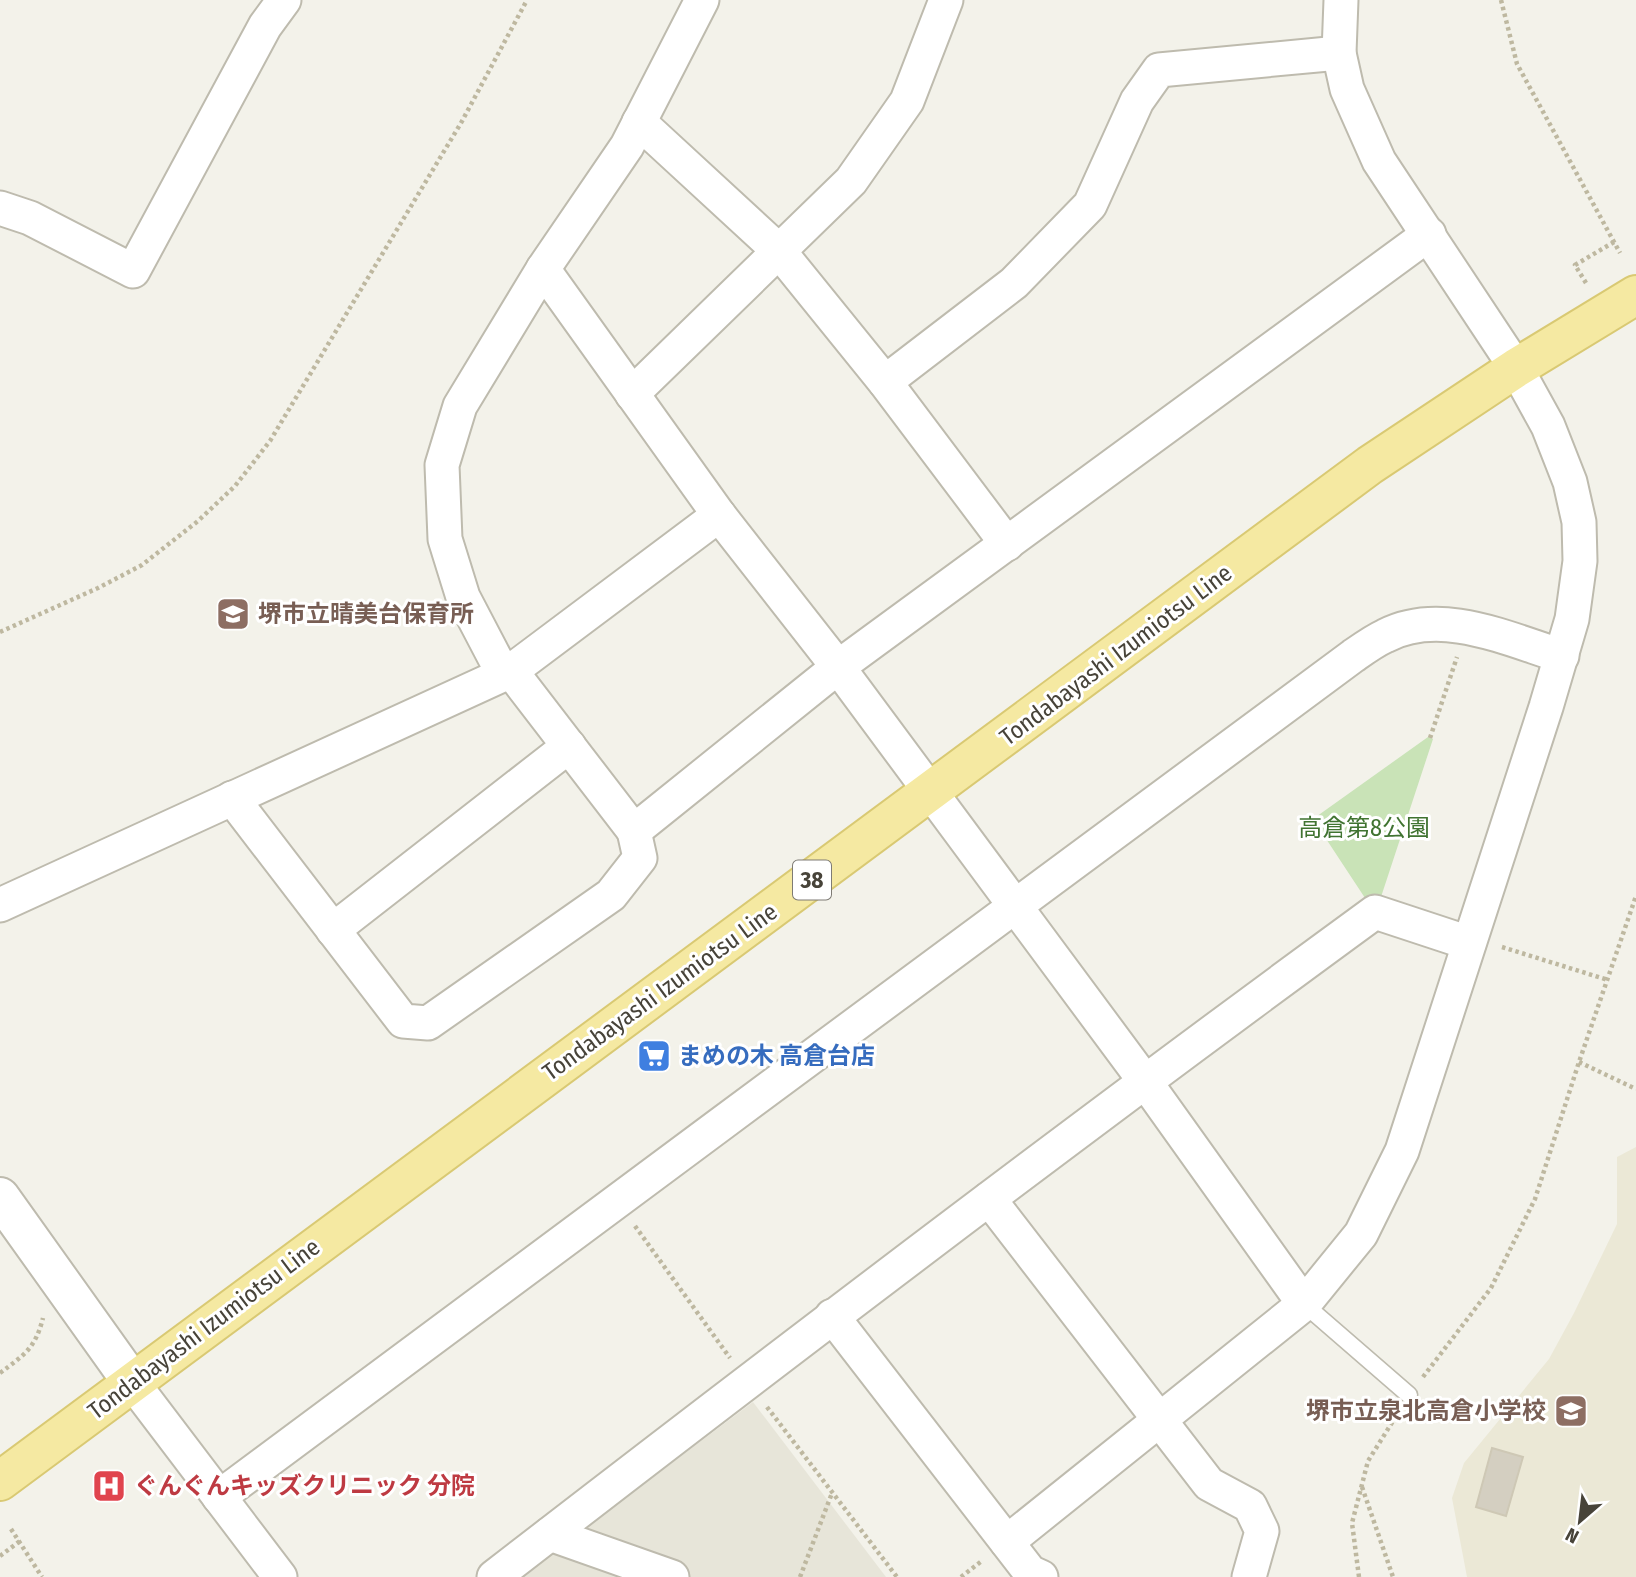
<svg xmlns="http://www.w3.org/2000/svg" width="1636" height="1577" viewBox="0 0 1636 1577" font-family="'Fira Sans Condensed','Noto Sans JP',sans-serif">
<rect width="100%" height="100%" fill="#f3f2ea"/>
<!-- residential -->
<polygon fill="#e7e5d9" points="753,1402 886,1577 520,1577"/>
<!-- education -->
<polygon fill="#ebe8d6" points="1636,1147 1636,1577 1467,1577 1452,1498 1464,1463 1549,1359 1574,1313 1617,1224 1617,1157"/>
<!-- green -->
<polygon fill="#c9e3b7" points="1428,737 1433,739 1381,897 1371,895 1365,898 1313,819"/>
<!-- building -->
<polygon fill="#d4cfc1" stroke="#cec8b5" stroke-width="2" points="1492,1448 1523,1457 1506,1516 1476,1507"/>
<g fill="none" stroke-linecap="round" stroke-linejoin="round">
<defs>
<polyline id="service" points="1304,1304 1409,1395"/>
<g id="minor">
<polyline points="702,0 627,146 543,269 460,406 442,465 445,539 463,597 497,662 511,671 634,831 838,667 1429,234"/>
<polyline points="639,122 779,251 885,382 1007,544"/>
<polyline points="0,208 30,218 133,271 265,26 284,0"/>
<polyline points="543,269 719,515 838,667 1144,1080 1304,1304"/>
<polyline points="885,382 1014,283 1090,205 1137,101 1159,70 1339,53"/>
<polyline points="632,394 851,181 907,101 946,0"/>
<polyline points="232,798 403,1021 428,1023 611,895 640,858 634,831"/>
<polyline points="0,905 511,671 719,515"/>
<polyline points="333,930 569,746"/>
<polyline points="989,1199 1209,1484 1250,1506 1262,1531 1249,1577"/>
<polyline points="832,1316 1030,1572 1041,1577"/>
<polyline points="132,1382 280,1577"/>
<path d="M 219,1497 C 596,1215 975,937 1353,656 C 1363,649 1374,641 1385,636 C 1441,607 1507,639 1562,656"/>
<polyline points="550,1534 672,1577"/>
<polyline points="1007,1542 1304,1304 1361,1234 1402,1151 1546,707 1572,619 1580,561 1579,522 1570,482 1548,426 1516,368 1379,161 1347,89 1339,53 1341,0"/>
<path d="M 494,1577 C 785,1352 1078,1129 1375,912 L 1469,943"/>
</g>
<polyline id="tertiary" points="0,1197 132,1382"/>
<polyline id="primary" points="0,1481 1370,465 1516,368 1636,295"/>
</defs>
<!-- service casing -->
<use href="#service" stroke="#bebbae" stroke-width="19"/>
<!-- minor casing -->
<use href="#minor" stroke="#bebbae" stroke-width="37"/>
<!-- tertiary casing -->
<use href="#tertiary" stroke="#bebbae" stroke-width="42"/>
<!-- primary casing -->
<use href="#primary" stroke="#d9c973" stroke-width="42"/>
<!-- path -->
<g stroke="#beb8a0" stroke-width="4.5" stroke-dasharray="3.5 3.5" stroke-linecap="butt">
<polyline points="1501,0 1517,64 1620,253"/>
<polyline points="1586,283 1575,265 1614,242"/>
<polyline points="0,632 98,588 142,565 198,521 235,486 270,441 461,123 527,0"/>
<polyline points="1430,738 1457,657"/>
<polyline points="1502,947 1608,980"/>
<polyline points="1579,1062 1636,1089"/>
<polyline points="635,1226 730,1358"/>
<path d="M 0,1373 C 24,1355 35,1349 43,1318"/>
<polyline points="1423,1377 1491,1288 1535,1199 1579,1062 1636,896"/>
<polyline points="767,1407 897,1577"/>
<polyline points="1362,1487 1393,1577"/>
<polyline points="11,1529 42,1577"/>
<polyline points="0,1556 20,1541"/>
<polyline points="800,1577 832,1493"/>
<polyline points="961,1577 983,1560"/>
<polyline points="1359,1577 1352,1523 1368,1461 1398,1413"/>
</g>
<!-- service -->
<use href="#service" stroke="#fff" stroke-width="16"/>
<!-- minor -->
<use href="#minor" stroke="#fff" stroke-width="33"/>
<!-- tertiary -->
<use href="#tertiary" stroke="#fff" stroke-width="38"/>
<!-- primary -->
<use href="#primary" stroke="#f5e9a2" stroke-width="38"/>
</g>
<!-- icons -->
<defs>
<symbol id="school-square" viewBox="-11 -11 22 22"><rect x="-9" y="-9" width="18" height="18" rx="4" fill="#8d6e63" stroke="#fff"/><path d="M0-5L7-2L0 1L-7-2ZM-4 1L0 2.5L4 1V4Q0 6-4 4Z" fill="#fff"/></symbol>
<symbol id="supermarket-square" viewBox="-11 -11 22 22"><rect x="-9" y="-9" width="18" height="18" rx="4" fill="#3f7fe0" stroke="#fff"/><path d="M-6-5.5h2.5l.6 2H6L4.5 2H-2.5L-4.4-4H-6ZM-1.5 3.2a1.3 1.3 0 1 0 .1 0ZM3 3.2a1.3 1.3 0 1 0 .1 0Z" fill="#fff"/></symbol>
<symbol id="hospital-square" viewBox="-11 -11 22 22"><rect x="-9" y="-9" width="18" height="18" rx="4" fill="#e0444e" stroke="#fff"/><path d="M-5-5h3v3.5h4V-5h3V5h-3V1.5h-4V5h-3Z" fill="#fff"/></symbol>
</defs>
<g fill-rule="evenodd">
<use href="#school-square" x="214" y="595" width="38" height="38"/>
<use href="#supermarket-square" x="635" y="1037" width="38" height="38"/>
<use href="#school-square" x="1552" y="1392" width="38" height="38"/>
<use href="#hospital-square" x="90" y="1467" width="38" height="38"/>
</g>
<g text-anchor="middle" stroke-width="6" stroke-linejoin="round" paint-order="stroke">
<!-- shield labels -->
<rect fill="#fff" stroke="#7e7b74" stroke-width="2" x="793" y="860.5" width="38" height="39" rx="5"/>
<g font-size="23" font-weight="bold" fill="#474339">
<text x="812" y="888">38</text>
</g>
<!-- education labels -->
<g font-size="24" font-weight="bold" fill="#785e54" stroke="#fff" text-anchor="start">
<text x="258" y="622">堺市立晴美台保育所</text>
<text x="1546" y="1419" text-anchor="end">堺市立泉北高倉小学校</text>
</g>
<!-- street labels -->
<g font-size="24" fill="#474339" stroke="#fff">
<text transform="translate(1116 655) rotate(-37)" y="8">Tondabayashi Izumiotsu Line</text>
<text transform="translate(660 992) rotate(-36)" y="8">Tondabayashi Izumiotsu Line</text>
<text transform="translate(204 1329) rotate(-37)" y="8">Tondabayashi Izumiotsu Line</text>
</g>
<!-- park labels -->
<g font-size="24" fill="#407331" stroke="#fff">
<text x="1364" y="836">高倉第8公園</text>
</g>
<!-- shop labels -->
<g font-size="24" font-weight="bold" fill="#366cbe" stroke="#fff" text-anchor="start">
<text x="678" y="1064">まめの木 高倉台店</text>
</g>
<!-- health labels -->
<g font-size="24" font-weight="bold" fill="#be3a42" stroke="#fff" text-anchor="start">
<text x="134" y="1494">ぐんぐんキッズクリニック 分院</text>
</g>
</g>
<!-- north arrow -->
<g transform="translate(1580 1521) rotate(208)" stroke="#ffffff" stroke-width="5" paint-order="stroke">
<path d="M0-5L12 26L0 18L-12 26Z" fill="#474339"/>
<text y="-10" font-size="19" font-weight="bold" text-anchor="middle" fill="#474339">N</text>
</g>
</svg>
